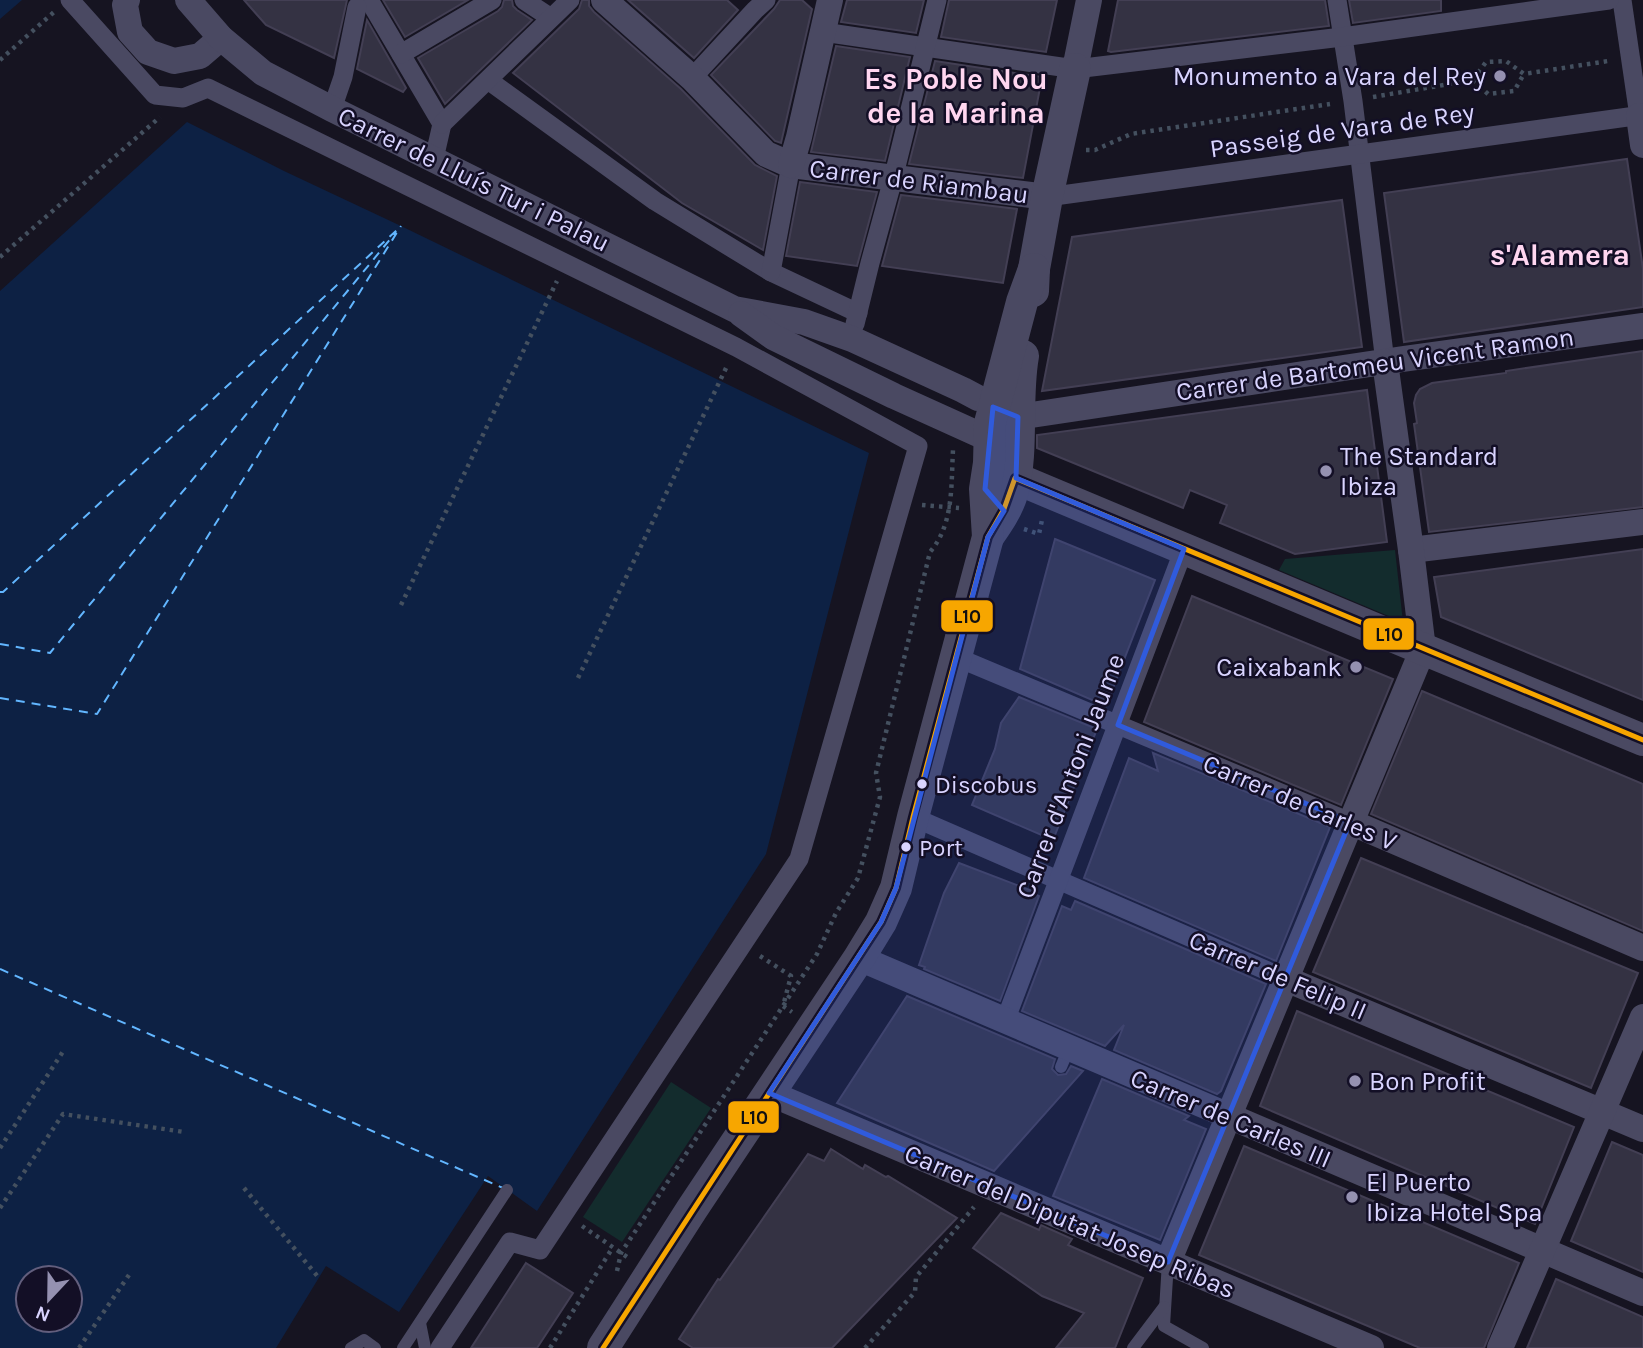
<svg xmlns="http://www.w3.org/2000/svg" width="1643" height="1348" viewBox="0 0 1643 1348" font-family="Karla,sans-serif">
<rect width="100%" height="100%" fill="#161421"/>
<!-- green -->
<g fill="#132c2d">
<polygon points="1395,550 1403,622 1279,570 1285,559"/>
<polygon points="671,1082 711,1108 622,1242 583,1217"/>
</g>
<!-- water -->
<g fill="#0d2144" fill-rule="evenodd">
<polygon points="0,0 22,0 0,19"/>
<path d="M 187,122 L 284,171 L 401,226 L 869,453 L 766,854 L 537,1211 L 488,1176 L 399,1312 L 326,1266 L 276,1348 L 0,1348 L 0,291 ZM 28,1278 L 70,1278 L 70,1320 L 28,1320 Z"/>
</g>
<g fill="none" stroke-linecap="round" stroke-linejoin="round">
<!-- ferry -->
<g stroke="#62b6ff" stroke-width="2" stroke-dasharray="9 7" stroke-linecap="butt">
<polyline points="0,592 3,592 398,229"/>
<polyline points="0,644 50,653 396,232"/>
<polyline points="0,698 97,714 401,226"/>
<polyline points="0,969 503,1188"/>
</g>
</g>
<!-- building -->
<g fill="#343243" stroke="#433f54" stroke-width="2">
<polygon points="244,0 347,0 334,58 266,25"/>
<polygon points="383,0 468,0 405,37"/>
<polygon points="504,0 512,0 513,6 517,10 532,20 445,104 418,58 498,11 502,7"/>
<polygon points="582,0 589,0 589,6 594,12 681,89 755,165 777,176 763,250 682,203 513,73 579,9"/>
<polygon points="628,0 727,0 738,10 694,58"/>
<polygon points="780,0 802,0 812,9 781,143 775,141 711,75 774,9"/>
<polygon points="847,0 924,0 916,33 841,22"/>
<polygon points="949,0 1057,0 1046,52 941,37"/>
<polygon points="1118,0 1325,0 1329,26 1111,52 1108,51"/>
<polygon points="1349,0 1441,0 1441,11 1353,23"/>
<polygon points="367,20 406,88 403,92 357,69"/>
<polygon points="836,46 910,57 885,161 811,152"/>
<polygon points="935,61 1042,77 1023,178 909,164"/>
<polygon points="1627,159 1643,269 1643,307 1404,342 1384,193"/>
<polygon points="800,182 877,192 857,266 786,256"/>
<polygon points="901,195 1017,209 1003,283 882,266"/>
<polygon points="1342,200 1362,347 1042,391 1072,237"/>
<polygon points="1643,351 1643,507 1429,532 1414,424 1417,423 1414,403 1416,395 1420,389 1432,383 1506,373 1506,371"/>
<polygon points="1367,390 1387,542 1295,554 1220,523 1227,505 1190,490 1183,508 1037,448 1037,435"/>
<polygon points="1055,539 1155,580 1106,706 1020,669"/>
<polygon points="1643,549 1643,700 1441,617 1434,577"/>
<polygon points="1192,596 1393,679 1341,805 1144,722"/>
<polygon points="1422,691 1643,784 1643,931 1371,814"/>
<polygon points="1019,697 1097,729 1053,840 972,805 995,749 1001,723"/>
<polygon points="1153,753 1330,827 1276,961 1084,878 1129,758 1158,771"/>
<polygon points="1361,858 1638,973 1591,1088 1313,972"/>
<polygon points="959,863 1035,892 1034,894 1039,896 1000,1001 924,969 925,967 919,965 944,893"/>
<polygon points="1075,901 1266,984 1221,1091 1217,1094 1114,1050 1124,1025 1105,1046 1022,1011 1062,906 1071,910"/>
<polygon points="907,996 1055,1059 1052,1069 1058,1075 1066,1074 1071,1066 1083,1071 994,1171 837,1103"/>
<polygon points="1297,1011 1574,1127 1535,1224 1260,1106"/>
<polygon points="1102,1079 1189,1116 1184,1120 1206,1129 1160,1240 1053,1196"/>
<polygon points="1612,1142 1643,1155 1643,1272 1571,1241"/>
<polygon points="1244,1146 1519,1263 1484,1348 1420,1348 1199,1255"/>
<polygon points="831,1149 863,1169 865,1165 886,1177 888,1176 957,1218 832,1348 693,1348 679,1339 718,1279 720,1280 808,1154 824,1161"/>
<polygon points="1001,1213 1039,1230 1041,1225 1072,1239 1068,1245 1143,1278 1115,1348 1056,1348 1084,1313 1042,1296 973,1248"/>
<polygon points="526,1263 573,1293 537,1348 471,1348"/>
<polygon points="1556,1279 1643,1317 1643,1348 1527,1348"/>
</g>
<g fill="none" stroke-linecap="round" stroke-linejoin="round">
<!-- path -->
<g stroke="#44505f" stroke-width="4.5" stroke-dasharray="3.5 5" stroke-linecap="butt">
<polyline points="0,60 54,12"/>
<polyline points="1473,80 1488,94 1514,91 1524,74"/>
<polyline points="1373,97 1473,80 1486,62 1506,61 1524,74 1608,61"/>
<polyline points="1086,150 1095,150 1131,134 1330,104"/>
<polyline points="0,257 160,117"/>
<polyline points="922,505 959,508"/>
<polyline points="1024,529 1039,534 1042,520"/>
<polyline points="401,605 557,281"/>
<polyline points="578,678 727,366"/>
<polyline points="760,956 791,976 783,1006 792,1012"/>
<polyline points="0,1148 64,1050"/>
<polyline points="244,1188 319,1278"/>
<polyline points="0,1208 63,1114 184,1132"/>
<polyline points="582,1226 630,1259"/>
<path d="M 617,1271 L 621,1253 L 817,954 L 836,913 L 858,878 L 880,797 L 876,773 L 930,552 C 954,524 951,485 953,450"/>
<polyline points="79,1348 131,1272"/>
<polyline points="550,1348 613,1247"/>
<polyline points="865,1348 915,1292 916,1277 974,1207"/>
</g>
<!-- service -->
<g stroke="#4a4962" stroke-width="12">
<polyline points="1061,1067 1069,1048"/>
<polyline points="1168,1262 1164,1326 1203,1348"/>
<polyline points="420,1323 425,1348"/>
<polyline points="351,1348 364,1340 375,1348"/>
<polyline points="403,1348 507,1190"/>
<polyline points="1133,1348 1164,1307"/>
</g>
<!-- pedestrian -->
<g stroke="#4a4962" stroke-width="19">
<polyline points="70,0 155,95 183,98 208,88 736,347 918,446 799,859 540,1250 510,1242 440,1348"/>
<polyline points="369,0 442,124 434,159"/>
<polyline points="524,0 551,18"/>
<polyline points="1337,0 1353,101 1385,362"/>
<polyline points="1622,0 1639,116"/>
<polyline points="823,32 1075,69 1342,37 1609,0"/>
<polyline points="401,54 492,0"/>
<polyline points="692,78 755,10 766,0"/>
<polyline points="488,80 655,201 771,272 858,313"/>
<polyline points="332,109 343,77 357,7"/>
<polyline points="442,124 570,0"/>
<polyline points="1047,197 1643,115"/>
<polyline points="771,272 791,165"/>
<polyline points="855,324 870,263 893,179 937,0"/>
<polyline points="956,657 1350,822"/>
<polyline points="913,817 1286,979"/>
<polyline points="1005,1021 1184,549"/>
</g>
<!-- minor -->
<g stroke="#4a4962" stroke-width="26">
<polyline points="127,0 125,5 130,32 148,52 174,61 200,56 221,38"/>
<polyline points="188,0 221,38 263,73 332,109 734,309 804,322 852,339 963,390 978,398"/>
<polyline points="604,0 692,78 766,154 791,165 1047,197"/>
<polyline points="1075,69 1089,0"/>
<polyline points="1639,116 1643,145"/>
<polyline points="791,165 799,137 830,0"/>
<polyline points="741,314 773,337 894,396 989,439"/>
<polyline points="1001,411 1018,417 1403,359 1643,326"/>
<polyline points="1411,550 1643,522"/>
<polyline points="1350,822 1643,948"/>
<polyline points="859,958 1643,1293"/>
<polyline points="1286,979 1643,1129"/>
<polyline points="769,1093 1371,1348"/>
<polyline points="1168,1262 1423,649 1411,550 1385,362"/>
<polyline points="1500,1348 1643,1017"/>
</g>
<!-- tertiary -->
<g stroke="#4a4962" stroke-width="32">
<polyline points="1033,291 1034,269 1047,197 1075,69"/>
<polyline points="1015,478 1423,649 1643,740"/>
<path d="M 988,537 C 997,524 1007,510 1012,494 C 1024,450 1015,401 1023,356"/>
<polyline points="603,1348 692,1209 859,958 881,922 896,888 913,817 988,537 985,489 989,463 990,423 1022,302 1034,269"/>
</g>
<defs>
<polyline id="bus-1" points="603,1348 881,922 896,888 913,817 988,537 1004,509 1015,478 1643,740"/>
</defs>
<!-- bus-1 casing -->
<use href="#bus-1" stroke="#130f26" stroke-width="10"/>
<!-- bus-1 -->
<use href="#bus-1" stroke="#f7a600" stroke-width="5"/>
</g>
<!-- marked area -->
<path fill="#305bdc" fill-opacity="0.2" stroke="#305bdc" stroke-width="5" stroke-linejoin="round" d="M 993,407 L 1018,417 L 1016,478 L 1184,549 L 1118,725 L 1350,822 L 1168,1262 L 769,1093 L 881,922 L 896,888 L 988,537 L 1004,511 L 985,489 Z"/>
<!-- markers -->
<g fill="#9591b1" stroke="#130f26" stroke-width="2.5">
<circle cx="1500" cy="76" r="7"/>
<circle cx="1326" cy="471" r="7"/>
<circle cx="1356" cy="667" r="7"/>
<circle cx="1355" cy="1081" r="7"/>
<circle cx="1352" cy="1197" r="7"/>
</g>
<g fill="#d9d4ff" stroke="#130f26" stroke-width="2.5">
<circle cx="922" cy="784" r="6"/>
<circle cx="906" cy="847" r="6"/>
</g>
<g text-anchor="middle" stroke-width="5" stroke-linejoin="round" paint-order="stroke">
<!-- bus labels -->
<g font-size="24" fill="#d9d4ff" stroke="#130f26" text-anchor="start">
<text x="935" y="793">Discobus</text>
<text x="919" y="856">Port</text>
</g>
<!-- poi labels -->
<g font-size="26" fill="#d9d4ff" stroke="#130f26" text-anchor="start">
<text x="1486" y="85" text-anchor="end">Monumento a Vara del Rey</text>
<text x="1340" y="465">The Standard<tspan x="1340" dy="30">Ibiza</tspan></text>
<text x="1342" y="676" text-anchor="end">Caixabank</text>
<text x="1369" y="1090">Bon Profit</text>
<text x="1366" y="1191">El Puerto<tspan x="1366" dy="30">Ibiza Hotel Spa</tspan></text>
</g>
<!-- street labels -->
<g font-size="26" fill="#d9d4ff" stroke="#130f26">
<text transform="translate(1342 130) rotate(-8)" y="9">Passeig de Vara de Rey</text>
<text transform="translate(474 179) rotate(26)" y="9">Carrer de Lluís Tur i Palau</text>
<text transform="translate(919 181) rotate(7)" y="9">Carrer de Riambau</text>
<text transform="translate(1375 364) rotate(-8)" y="9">Carrer de Bartomeu Vicent Ramon</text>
<text transform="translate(1070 776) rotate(-69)" y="9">Carrer d'Antoni Jaume</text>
<text transform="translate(1300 802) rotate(23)" y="9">Carrer de Carles V</text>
<text transform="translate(1278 975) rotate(23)" y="9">Carrer de Felip II</text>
<text transform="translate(1231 1118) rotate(23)" y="9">Carrer de Carles III</text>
<text transform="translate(1070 1221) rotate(23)" y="9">Carrer del Diputat Josep Ribas</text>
</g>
<!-- quarter labels -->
<g font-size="30" font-weight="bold" fill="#ffd6f0" stroke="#130f26">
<text x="956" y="89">Es Poble Nou<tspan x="956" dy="34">de la Marina</tspan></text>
<text x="1560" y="265">s'Alamera</text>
</g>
</g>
<g stroke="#130f26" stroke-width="2.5">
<rect x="940" y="599" width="54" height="34" rx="7" fill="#f7a600"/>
<rect x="1362" y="617" width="53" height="34" rx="7" fill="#f7a600"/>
<rect x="727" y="1100" width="53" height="34" rx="7" fill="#f7a600"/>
</g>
<g font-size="19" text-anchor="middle" font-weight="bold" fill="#111">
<text x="967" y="623">L10</text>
<text x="1389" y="641">L10</text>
<text x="754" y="1124">L10</text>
</g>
<!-- north arrow -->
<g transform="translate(49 1299) rotate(202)"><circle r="33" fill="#130f26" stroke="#625e7d" stroke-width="2"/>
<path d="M0-5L12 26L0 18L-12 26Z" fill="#9591b1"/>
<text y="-10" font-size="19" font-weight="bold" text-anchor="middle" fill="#d9d4ff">N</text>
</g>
</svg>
